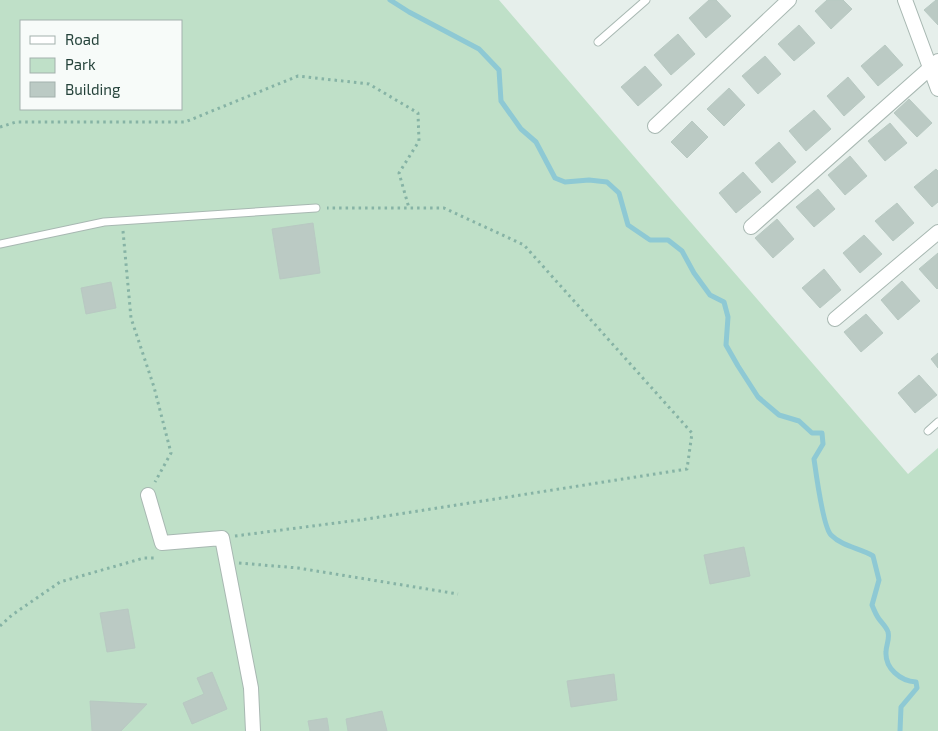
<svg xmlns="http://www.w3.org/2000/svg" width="938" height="731" viewBox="0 0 938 731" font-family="'Exo 2',sans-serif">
<rect width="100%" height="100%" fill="#e6efeb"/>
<!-- green -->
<path fill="#bfe0c8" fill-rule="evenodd" d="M 0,0 L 499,0 L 908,474 L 938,448 L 938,731 L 0,731 ZM 21,21 L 181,21 L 181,109 L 21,109 Z"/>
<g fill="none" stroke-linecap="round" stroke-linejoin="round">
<!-- stream -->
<path stroke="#8ec9d4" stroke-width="5" d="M 390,0 L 409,12 L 479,49 L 499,70 L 501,101 L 521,129 L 536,142 L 555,178 L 565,182 L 589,180 L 607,182 L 619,193 L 628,225 L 650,240 L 668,240 L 682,251 L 694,273 L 710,295 L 724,302 L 728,317 L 726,345 L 738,366 L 758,397 L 779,415 L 799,421 L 812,433 L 822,433 L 823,444 L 814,459 C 816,473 823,527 831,535 C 843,547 860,548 873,556 L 879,580 L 872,605 C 874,610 876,615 879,619 C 882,623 887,628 888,632 C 890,639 886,645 886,652 C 885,668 900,681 916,682 L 917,688 L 901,707 L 900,731"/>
</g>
<!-- building -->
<g fill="#bbcac4" stroke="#b8c9c2">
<polygon points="709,0 716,0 731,16 706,38 689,18"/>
<polygon points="827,0 843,0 852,9 831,29 815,11"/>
<polygon points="936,0 938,0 938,25 924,10"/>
<polygon points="799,25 815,43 794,61 778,44"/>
<polygon points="678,34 695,54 671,75 654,55"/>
<polygon points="885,45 903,65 878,86 861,66"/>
<polygon points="765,56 781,74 758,94 742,76"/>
<polygon points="645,66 662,85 638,106 621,87"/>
<polygon points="848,77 865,97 844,116 827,96"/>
<polygon points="729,88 745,105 724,126 707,109"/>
<polygon points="909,99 932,123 917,137 894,113"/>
<polygon points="814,110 831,129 806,151 789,131"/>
<polygon points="692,121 708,137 687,158 671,142"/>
<polygon points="890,123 907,143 885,161 868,141"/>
<polygon points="779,142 796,162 772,183 755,163"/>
<polygon points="850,156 867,176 845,195 828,175"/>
<polygon points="936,169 938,171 938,202 932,207 914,187"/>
<polygon points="743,172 761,192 736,213 719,193"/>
<polygon points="818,189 835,209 814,227 796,207"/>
<polygon points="897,203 914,223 893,241 875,221"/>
<polygon points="777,219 794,239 773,258 755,238"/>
<polygon points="313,223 320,273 280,279 272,229"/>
<polygon points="864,235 882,254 860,273 843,253"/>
<polygon points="938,253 938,288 937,289 919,269"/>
<polygon points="824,269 841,290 820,308 802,288"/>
<polygon points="902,281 920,301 898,320 881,300"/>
<polygon points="111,282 116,308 86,314 81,288"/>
<polygon points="866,314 883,333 861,352 844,332"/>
<polygon points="938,353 938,368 931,359"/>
<polygon points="919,375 937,395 915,413 898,393"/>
<polygon points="744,547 750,576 710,584 704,555"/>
<polygon points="128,609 135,648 107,652 100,613"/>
<polygon points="212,672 227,709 192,724 183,703 204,694 197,678"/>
<polygon points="614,674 617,700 571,707 567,681"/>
<polygon points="90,701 147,704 121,731 92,731"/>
<polygon points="382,711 387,731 348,731 346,719"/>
<polygon points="327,718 329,731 310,731 308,721"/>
</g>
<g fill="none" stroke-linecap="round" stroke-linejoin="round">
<defs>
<g id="service">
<polyline points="598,42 646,0"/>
<polyline points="0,244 104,222 316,208"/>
<polyline points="928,431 938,422"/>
</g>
<g id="minor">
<polyline points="905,0 938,89"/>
<polyline points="655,126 789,0"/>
<polyline points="751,227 938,61"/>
<polyline points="835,319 938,232"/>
<polyline points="148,495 162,543 222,538 251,688 253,731"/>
</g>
</defs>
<!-- service casing -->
<use href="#service" stroke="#a8b8b2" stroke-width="9"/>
<!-- minor casing -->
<use href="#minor" stroke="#a8b8b2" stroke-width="16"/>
<!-- path -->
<g stroke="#86b3a5" stroke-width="3" stroke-dasharray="2.5 4" stroke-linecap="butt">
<polyline points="0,127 16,122 185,122 298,76 369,84 418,113 419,141 399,173 409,208"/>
<polyline points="123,231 131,318 154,387 171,453 155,482"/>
<polyline points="235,536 367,519 687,469 692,433 524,245 444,208 327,208"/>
<polyline points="239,563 298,568 458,594"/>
<polyline points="0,626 12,615 60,582 144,558 157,558"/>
</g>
<!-- service -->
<use href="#service" stroke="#fff" stroke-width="7"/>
<!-- minor -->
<use href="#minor" stroke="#fff" stroke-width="14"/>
</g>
<!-- legend -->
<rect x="20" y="20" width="162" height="90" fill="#f7fbf9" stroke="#a3b1ad"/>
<rect x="30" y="36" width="25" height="8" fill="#ffffff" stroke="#a3b1ad"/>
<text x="65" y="45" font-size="15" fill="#24423a">Road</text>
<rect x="30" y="58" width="25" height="15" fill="#bfe0c8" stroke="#a3b1ad"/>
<text x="65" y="70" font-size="15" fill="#24423a">Park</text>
<rect x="30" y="82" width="25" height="15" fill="#bbcac4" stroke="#a3b1ad"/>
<text x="65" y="95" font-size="15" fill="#24423a">Building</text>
</svg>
